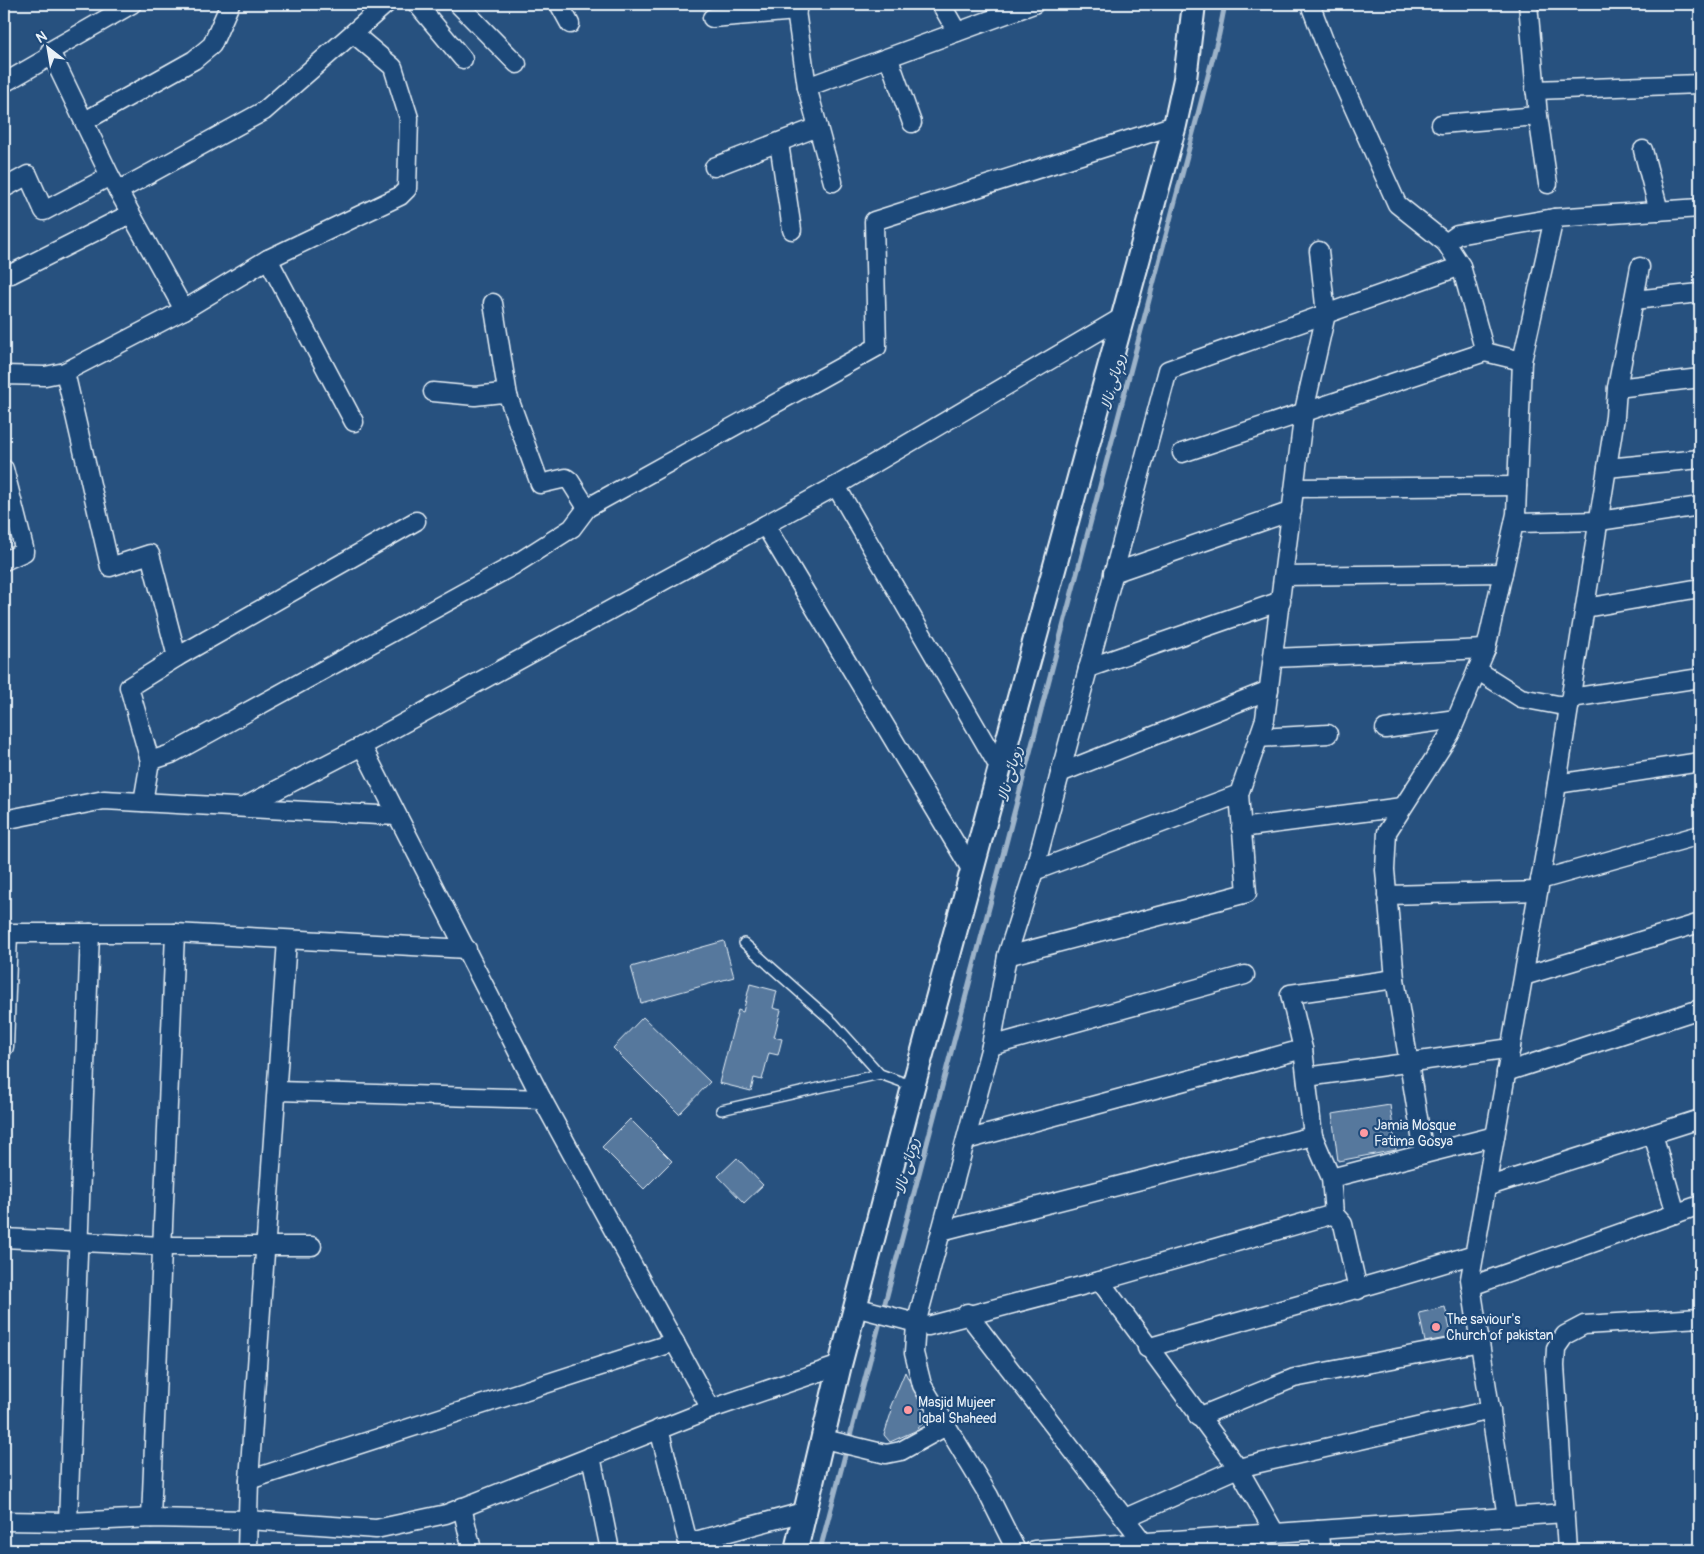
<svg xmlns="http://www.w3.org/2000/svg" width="1704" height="1554" viewBox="0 0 1704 1554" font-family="Pangolin,'Playpen Sans Arabic',sans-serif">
<rect width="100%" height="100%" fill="#27517f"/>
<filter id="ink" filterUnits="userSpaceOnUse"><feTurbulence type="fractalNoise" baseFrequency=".02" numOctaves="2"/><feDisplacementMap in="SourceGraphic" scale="10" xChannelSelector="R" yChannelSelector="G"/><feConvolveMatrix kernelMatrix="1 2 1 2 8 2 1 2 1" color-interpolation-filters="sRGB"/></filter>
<g filter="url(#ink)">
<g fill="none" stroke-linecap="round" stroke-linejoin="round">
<!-- stream -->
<polyline stroke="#9db3c9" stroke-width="5" points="820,1550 1219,34 1225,4"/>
</g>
<!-- building -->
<g fill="#57789d" stroke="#e8f1f8">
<polygon points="724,941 734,977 641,1003 631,967"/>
<polygon points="750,984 777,991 773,1008 781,1010 774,1037 782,1039 778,1055 769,1053 762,1080 754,1078 751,1091 719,1083 738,1010 743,1012"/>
<polygon points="643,1017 710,1082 679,1114 613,1048"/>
<polygon points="1390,1105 1396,1150 1338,1161 1332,1114"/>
<polygon points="630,1119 672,1161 644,1189 602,1147"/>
<polygon points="737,1158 763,1185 744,1203 718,1176"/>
<polygon points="1445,1307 1452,1337 1425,1342 1419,1313"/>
<polygon points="905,1372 928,1419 915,1431 890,1442 884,1435 892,1410 890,1408"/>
</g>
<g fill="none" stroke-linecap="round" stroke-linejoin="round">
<defs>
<g id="service">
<polyline points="744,943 833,1022 880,1074 913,1086"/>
<polyline points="721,1110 880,1074"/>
</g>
<g id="minor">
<polyline points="132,4 50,51 110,176 184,310"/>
<polyline points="417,4 463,59"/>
<polyline points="458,4 517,64"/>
<polyline points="559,4 570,24"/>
<polyline points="795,4 807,87 833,182"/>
<polyline points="941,4 957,32"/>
<polyline points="1310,4 1326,46 1397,204 1446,243"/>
<polyline points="712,18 797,11"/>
<polyline points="889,59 912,123"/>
<polyline points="4,83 51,56"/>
<polyline points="807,87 1034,4"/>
<polyline points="1535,90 1700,84"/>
<polyline points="1538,116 1548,184"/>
<polyline points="85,121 194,60 212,45 230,4"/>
<polyline points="1441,124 1538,116 1528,4"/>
<polyline points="779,143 792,230"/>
<polyline points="1643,150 1659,211"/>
<polyline points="714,167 818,127"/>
<polyline points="4,188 28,175 44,211 110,176"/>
<polyline points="118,191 264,111 386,4"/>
<polyline points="268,259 354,422"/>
<polyline points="1461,266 1446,243 1457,235 1554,218 1700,208"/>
<polyline points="11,274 130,214"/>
<polyline points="1634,300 1700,293"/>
<polyline points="493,303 508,396"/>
<polyline points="1485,352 1522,361"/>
<polyline points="65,372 110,567 150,554 177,657 129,687 150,761"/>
<polyline points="4,375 45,376 65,372 184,310 268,259 400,196 407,189 409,118 393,67 354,34"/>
<polyline points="1617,388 1700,378"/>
<polyline points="433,392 475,396 502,393 508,396 540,484 566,478 570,481 587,508"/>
<polyline points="1607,468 1700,459"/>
<polyline points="4,469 24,548 24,552 4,561"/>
<polyline points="836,486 999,767"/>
<polyline points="1295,488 1517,486"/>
<polyline points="1514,523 1599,521 1700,506"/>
<polyline points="765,525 972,871"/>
<polyline points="1113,573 1292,511"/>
<polyline points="1284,576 1503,573"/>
<polyline points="1585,608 1700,588"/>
<polyline points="177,657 416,521"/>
<polyline points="1273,658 1486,649"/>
<polyline points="1088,668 1281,601"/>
<polyline points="1477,670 1521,698 1569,707"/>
<polyline points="1571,698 1700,678"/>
<polyline points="1385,729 1456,719"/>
<polyline points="1258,738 1328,734"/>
<polyline points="1060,773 1269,690"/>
<polyline points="1557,784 1700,762"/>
<polyline points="143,802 150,761 171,754 514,565 572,528 587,508 877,347 874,221 1175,125"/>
<polyline points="244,807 362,746"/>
<polyline points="4,820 104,800 397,816"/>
<polyline points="1241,828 1402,807"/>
<polyline points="1034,871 1239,794 1265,719 1304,411 1326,314 1319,251"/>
<polyline points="1540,880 1700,835"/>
<polyline points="1387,895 1538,891"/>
<polyline points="4,933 175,933 467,949"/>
<polyline points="1007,956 1247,893 1239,794"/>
<polyline points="1524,976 1700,923"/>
<polyline points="1395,979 1385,870 1387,832 1450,734 1486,649 1516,514 1522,361 1554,218"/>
<polyline points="991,1046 1245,975"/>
<polyline points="4,1047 8,933"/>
<polyline points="1506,1072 1700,1009"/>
<polyline points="1307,1077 1511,1048"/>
<polyline points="278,1091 542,1099"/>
<polyline points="1653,1134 1676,1214"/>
<polyline points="966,1140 1303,1049"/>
<polyline points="1424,1154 1495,1136"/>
<polyline points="1331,1178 1424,1154 1395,979 1290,994 1303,1049 1313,1136 1331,1178 1334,1214 1343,1224 1358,1290"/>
<polyline points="1486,1187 1700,1119"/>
<polyline points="941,1231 1313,1136"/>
<polyline points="4,1238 162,1246 312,1246"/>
<polyline points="1100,1281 1334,1214"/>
<polyline points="1471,1286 1700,1205"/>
<polyline points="855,1307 928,1326 1100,1281 1238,1468 1275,1533"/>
<polyline points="967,1313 1143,1542"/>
<path d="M 1147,1348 C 1256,1316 1366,1288 1474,1254"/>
<polyline points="711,1409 542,1099 362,746 836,486 1121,318"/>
<polyline points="1198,1417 1294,1378 1480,1342"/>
<polyline points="659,1429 690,1550"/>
<polyline points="824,1439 886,1454 901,1451 946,1426"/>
<polyline points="591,1456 610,1550"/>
<polyline points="249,1480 675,1342"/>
<polyline points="462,1507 472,1550"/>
<polyline points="1507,1517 1470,1279 1555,796 1615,417 1617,388 1640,267"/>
<polyline points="151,1518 175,933"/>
<polyline points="1125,1518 1238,1468 1491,1410"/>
<polyline points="4,1521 68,1522 151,1518 247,1520 376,1529 446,1514 711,1409 840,1365"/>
<polyline points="68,1522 90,933"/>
<polyline points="1318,1530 1565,1513"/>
<polyline points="688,1543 807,1511"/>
<polyline points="247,1550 249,1480 287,940"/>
<polyline points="1016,1550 989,1496 922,1385 914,1353 916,1324 991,1046 1007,956 1034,871 1168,370 1461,266 1485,352 1182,453"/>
<polyline points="1034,1550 1318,1530 1321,1550"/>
<polyline points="1567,1550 1555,1366 1556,1348 1565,1335 1584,1325 1700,1318"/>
</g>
<polyline id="tertiary" points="796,1550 840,1365 913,1087 1175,125 1185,79 1194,4"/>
</defs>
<!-- service casing -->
<use href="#service" stroke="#e8f1f8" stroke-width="12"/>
<!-- minor casing -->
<use href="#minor" stroke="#e8f1f8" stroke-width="21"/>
<!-- tertiary casing -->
<use href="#tertiary" stroke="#e8f1f8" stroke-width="26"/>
<!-- service -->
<use href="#service" stroke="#1f4a7a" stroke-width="9"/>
<!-- minor -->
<use href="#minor" stroke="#1f4a7a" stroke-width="18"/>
<!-- tertiary -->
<use href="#tertiary" stroke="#1f4a7a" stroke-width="22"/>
</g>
</g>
<!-- markers -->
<g fill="#ff9aa2" stroke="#1f4a7a" stroke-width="2">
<circle cx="1364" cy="1133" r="5"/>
<circle cx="1436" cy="1327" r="5"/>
<circle cx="908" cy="1410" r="5"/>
</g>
<g text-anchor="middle" stroke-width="4.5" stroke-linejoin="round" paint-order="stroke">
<!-- poi labels -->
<g font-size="14" fill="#e8f1f8" stroke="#1f4a7a" text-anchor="start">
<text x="1374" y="1130">Jamia Mosque<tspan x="1374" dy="16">Fatima Gosya</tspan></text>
<text x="1446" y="1324">The saviour's<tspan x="1446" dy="16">Church of pakistan</tspan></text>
<text x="918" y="1407">Masjid Mujeer<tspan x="918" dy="16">Iqbal Shaheed</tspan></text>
</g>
<!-- water labels -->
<g font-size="15" font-style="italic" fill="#d5e2ec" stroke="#1f4a7a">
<text transform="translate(1113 382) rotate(-75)" y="5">روہائی نالا</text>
<text transform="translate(1010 774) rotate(-75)" y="5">روہائی نالا</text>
<text transform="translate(907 1166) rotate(-75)" y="5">روہائی نالا</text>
</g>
</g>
<!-- margin -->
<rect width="1704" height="1554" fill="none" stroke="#1f4a7a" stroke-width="20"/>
<rect x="10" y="10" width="1684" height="1534" fill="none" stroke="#e8f1f8" stroke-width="2" filter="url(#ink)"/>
<!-- north arrow -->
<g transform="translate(48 48) rotate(329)" stroke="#1f4a7a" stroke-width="4" paint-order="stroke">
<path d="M0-4L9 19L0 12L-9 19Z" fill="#e8f1f8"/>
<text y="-8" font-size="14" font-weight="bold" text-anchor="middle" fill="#e8f1f8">N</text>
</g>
</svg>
